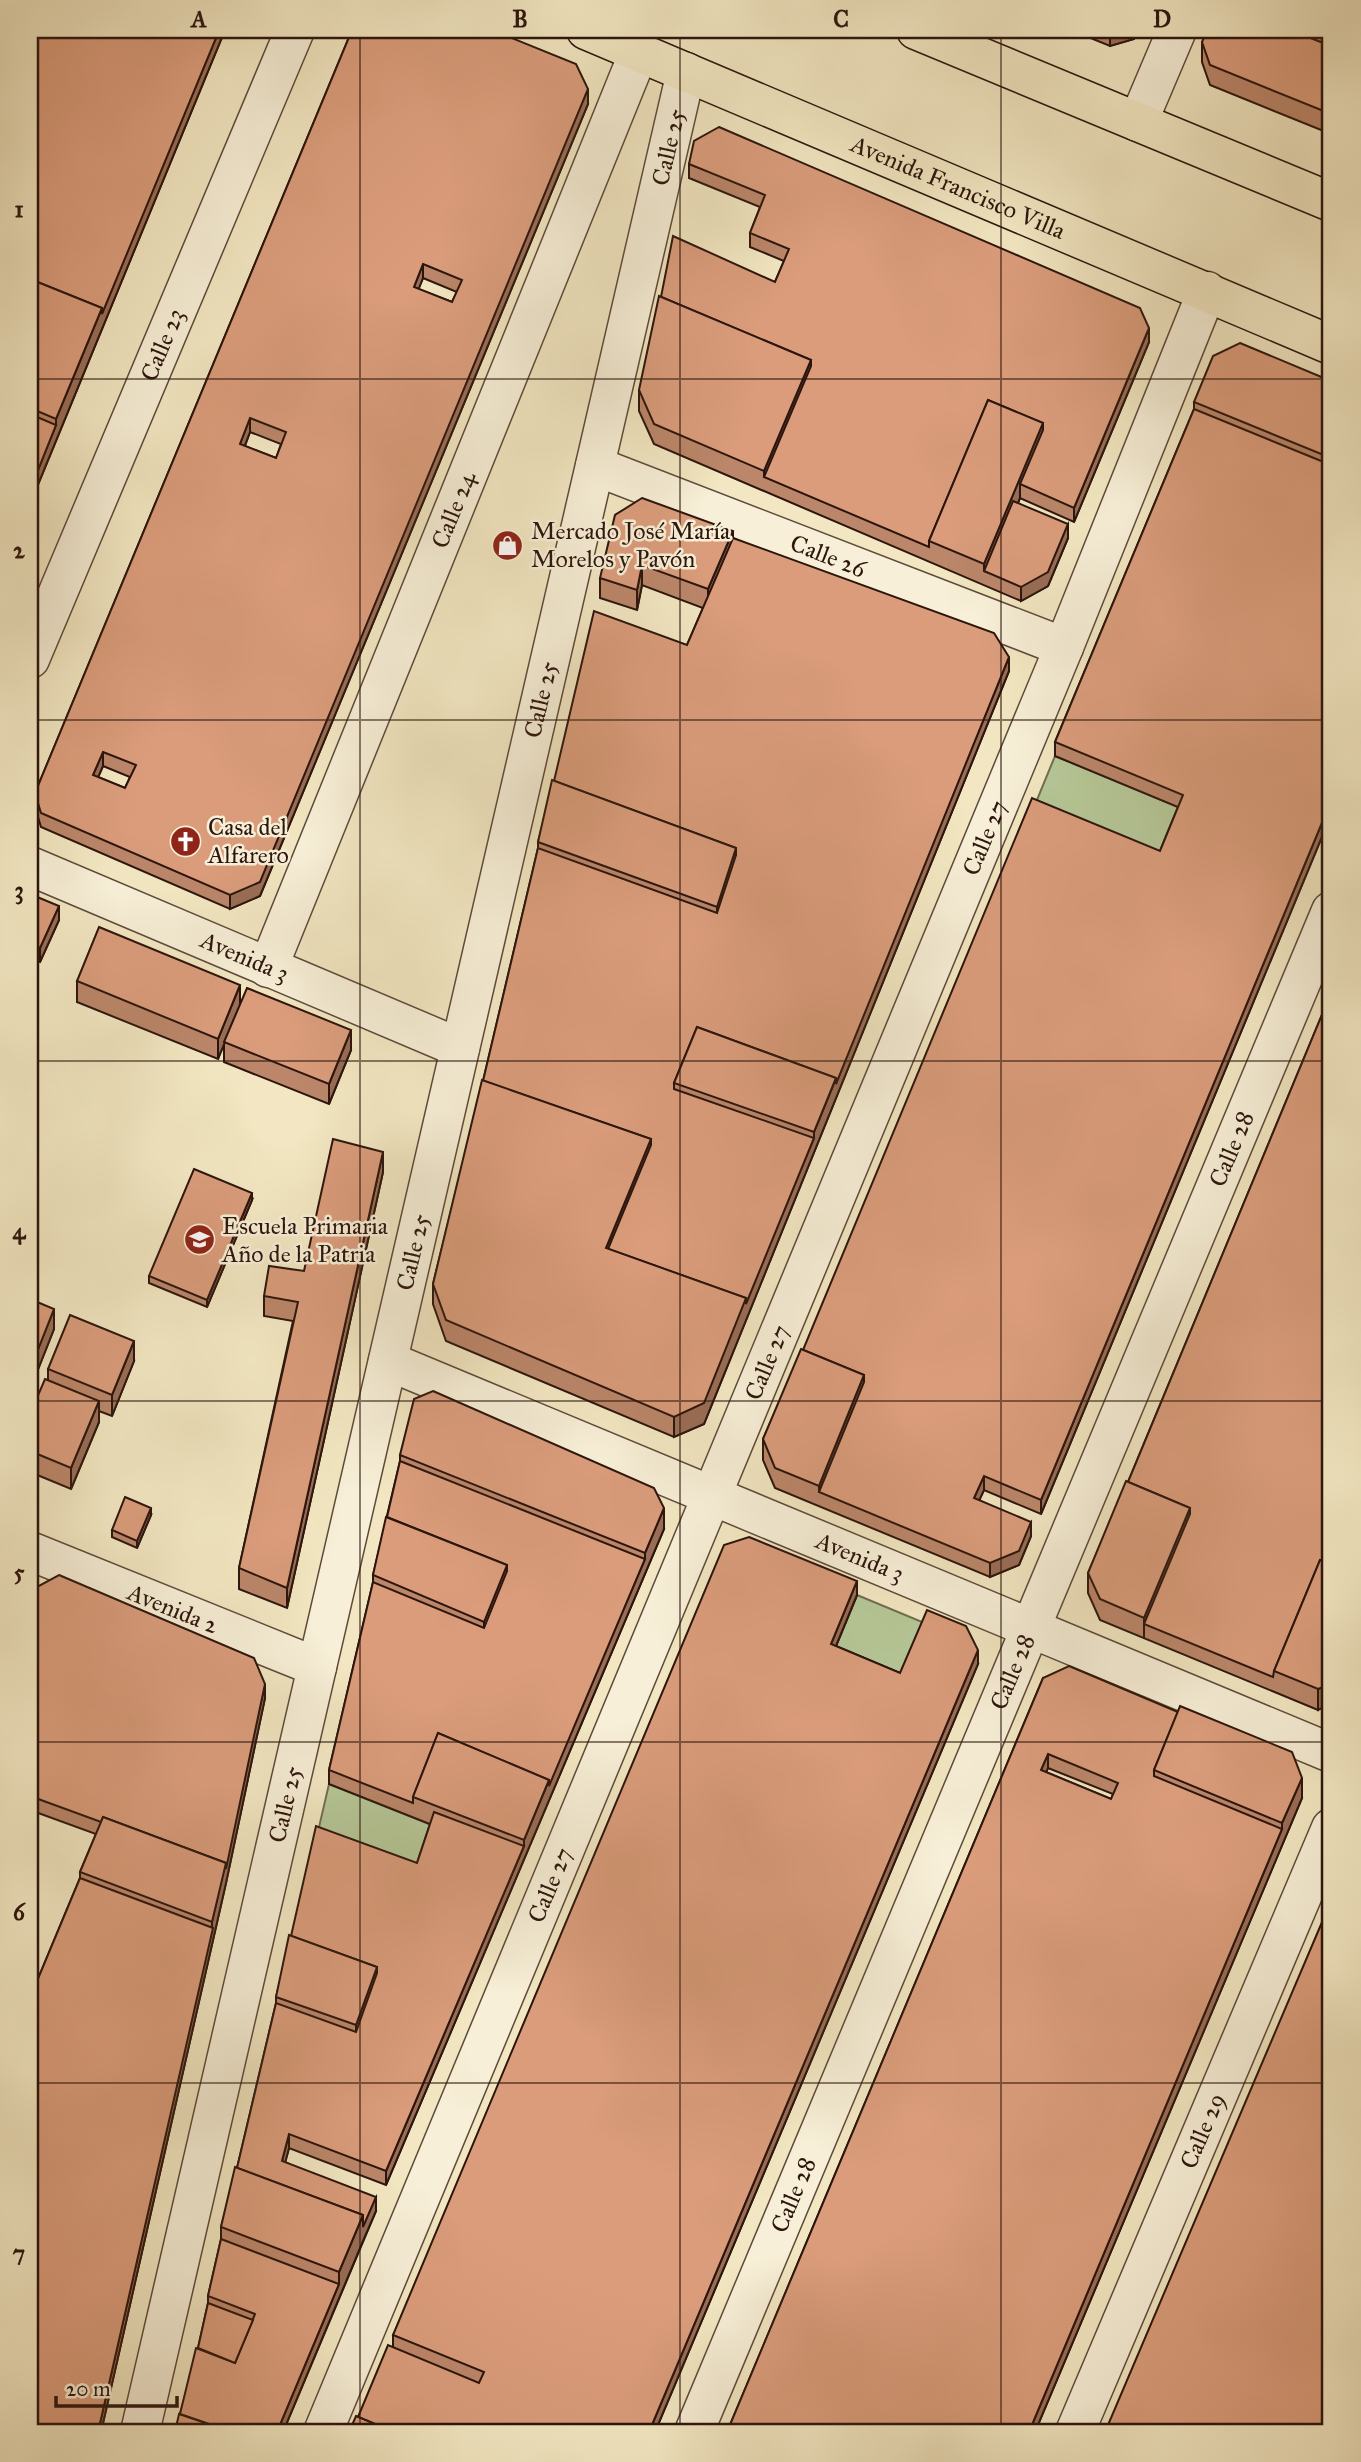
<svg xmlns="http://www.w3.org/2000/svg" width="1361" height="2462" viewBox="0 0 1361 2462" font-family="'IM FELL Great Primer',serif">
<rect width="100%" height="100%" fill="#f2e7c2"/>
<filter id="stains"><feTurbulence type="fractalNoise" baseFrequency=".00286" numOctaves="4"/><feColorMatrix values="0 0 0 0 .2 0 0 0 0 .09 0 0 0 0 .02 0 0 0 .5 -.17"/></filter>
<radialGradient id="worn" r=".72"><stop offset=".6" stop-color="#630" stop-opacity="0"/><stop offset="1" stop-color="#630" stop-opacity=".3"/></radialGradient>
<!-- green -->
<g fill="#b6c797" stroke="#716e52" stroke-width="2">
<polygon points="1055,756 1183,809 1160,865 1032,812"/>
<polygon points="857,1595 927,1624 900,1687 831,1658"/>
<polygon points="329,1784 434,1826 417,1877 316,1840"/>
</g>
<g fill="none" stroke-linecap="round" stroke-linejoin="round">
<defs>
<g id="minor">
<polyline points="1138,122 1177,30"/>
<path id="s1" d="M 595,466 L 1064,647"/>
<path id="s2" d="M 30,659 L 295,30"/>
<path id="s3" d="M 30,866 L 460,1048"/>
<path id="s4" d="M 268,968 L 639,52"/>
<path id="s5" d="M 388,1361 L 1331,1753"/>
<path id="s6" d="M 30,1551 L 317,1667"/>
<path id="s7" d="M 140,2432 L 686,72"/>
<path id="s8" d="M 323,2432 L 1064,647 L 1207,291"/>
<path id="s9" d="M 694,2432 L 1331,911"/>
<path id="s10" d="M 1075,2432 L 1331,1828"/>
</g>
<g id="major">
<path id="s11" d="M 586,30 L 1331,345"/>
<polyline points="916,30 1331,202"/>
</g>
</defs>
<!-- minor casing -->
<use href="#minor" stroke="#5e4a3a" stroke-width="41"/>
<!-- major casing -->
<use href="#major" stroke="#2c150d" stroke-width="41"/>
<!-- minor -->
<use href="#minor" stroke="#f7efd7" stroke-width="38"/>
<!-- major -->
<use href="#major" stroke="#f2e7c2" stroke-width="38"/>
</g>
<!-- wall -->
<g fill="#bb866a" stroke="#2c150d" stroke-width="2" fill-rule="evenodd">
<polygon points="30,30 225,30 30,504"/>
<path d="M 352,30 L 588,104 L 260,896 L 230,909 L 41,827 L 35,807 L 35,793 ZM 423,278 L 457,292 L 452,302 L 418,289 ZM 250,432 L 281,444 L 276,458 L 245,446 ZM 103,766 L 130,777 L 125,788 L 98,777 Z"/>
<polygon points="1071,30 1137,30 1134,39 1110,46"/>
<polygon points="1331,30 1331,134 1210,85 1202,62 1202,42"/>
<polygon points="689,164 1149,342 1074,522 1020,498 1018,503 1068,538 1048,586 1021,601 654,444 639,411 639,390 775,282 784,261 750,247 750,233 760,207 689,178"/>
<polygon points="1331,381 1331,815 1041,1514 984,1490 979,1500 1031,1536 1019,1565 990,1577 775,1488 763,1460 763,1439 803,1350 1160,851 1178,807 1055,756 1055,742 1194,409 1194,402"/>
<polygon points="733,538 1009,671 704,1424 674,1437 446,1341 433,1304 433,1284 483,1081 538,848 538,842 554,781 687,645 703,608 642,585 637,610 600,598 600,578"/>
<polygon points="30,894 59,920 40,962 30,958"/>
<polygon points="77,981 240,1005 351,1050 329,1104 224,1062 224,1042 218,1059 77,1002"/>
<polygon points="1331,993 1318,1710 1100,1620 1088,1593 1088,1573 1128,1482"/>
<polygon points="383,1172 287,1608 239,1589 239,1568 293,1321 264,1316 264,1296 304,1271"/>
<polygon points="252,1200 207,1307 149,1283 149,1276"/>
<polygon points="30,1299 54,1329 35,1377 30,1375"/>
<polygon points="134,1361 112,1416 99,1411 99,1422 71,1489 30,1472 30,1414 48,1380 48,1369"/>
<polygon points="400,1455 664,1529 386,2185 289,2148 285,2162 376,2211 283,2432 175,2432 198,2348 208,2303 208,2296 221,2239 221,2227 237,2168 276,2003 276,1997 291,1936 417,1863 430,1824 329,1784 329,1770 373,1582 373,1575 400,1461"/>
<polygon points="151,1515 137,1548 112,1537 112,1530"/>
<polygon points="857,1595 836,1646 900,1673 978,1664 655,2432 358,2417 393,2347 393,2335"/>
<polygon points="30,1600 265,1698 226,1883 101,2432 35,1986 80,1878 80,1872 96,1834 30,1810"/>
<path d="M 1043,1678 L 1302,1798 L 1035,2432 L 727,2432 ZM 1048,1768 L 1113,1794 L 1111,1799 L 1046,1772 Z"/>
</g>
<!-- shaded-wall -->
<g fill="#996d56" stroke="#2c150d" stroke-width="2">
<polygon points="216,30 225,30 30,504 30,490 56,425 56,419 102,308 216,38"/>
<polygon points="1117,30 1137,30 1134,39 1110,46 1110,32"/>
<polygon points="588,89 588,104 260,896 230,909 230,895"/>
<polygon points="423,264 423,278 414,301 414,287"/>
<polygon points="1149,328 1149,342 1074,522 1074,508"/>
<polygon points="811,360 811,380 764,477 764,471"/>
<polygon points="250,418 250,432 240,458 240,444"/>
<polygon points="1043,423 1043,444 1020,484 1020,498 989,573 984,571 984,564"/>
<polygon points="1068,524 1068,538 1048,586 1021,601 1021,587"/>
<polygon points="733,531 733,552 708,609 708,589"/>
<polygon points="642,565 642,585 637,610 637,590"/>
<polygon points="1009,657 1009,671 704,1424 674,1437 674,1417 746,1298 814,1138 814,1132"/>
<polygon points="103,752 103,766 93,789 93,775"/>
<polygon points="1331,801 1331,815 1041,1514 1041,1500"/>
<polygon points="736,848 736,869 717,927 717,907"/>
<polygon points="59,906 59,920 40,962 40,948"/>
<polygon points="240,985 240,1006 218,1059 218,1039"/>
<polygon points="351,1030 351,1050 329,1104 329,1084"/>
<polygon points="651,1139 651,1159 611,1256 606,1248"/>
<polygon points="383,1152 383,1172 287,1608 287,1588"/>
<polygon points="252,1193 252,1200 207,1307 207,1300"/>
<polygon points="54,1309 54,1329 35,1377 35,1357"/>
<polygon points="134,1341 134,1361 112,1416 112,1395"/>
<polygon points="864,1375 864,1396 819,1492 819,1486"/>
<polygon points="99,1401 99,1422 71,1489 71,1468"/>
<polygon points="984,1476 984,1490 974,1512 974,1498"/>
<polygon points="151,1508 151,1515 137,1548 137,1541"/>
<polygon points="664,1508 664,1529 386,2185 386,2171 524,1846 524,1840 549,1780 645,1559 645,1553"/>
<polygon points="1190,1508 1190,1528 1144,1624 1144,1638 1144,1618"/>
<polygon points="1031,1522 1031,1536 1019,1565 990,1577 990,1563"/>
<polygon points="507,1565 507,1585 484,1642 484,1622"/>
<polygon points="857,1581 857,1595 831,1658 831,1644"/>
<polygon points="978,1650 978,1664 655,2432 649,2432"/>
<polygon points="265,1684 265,1698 226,1883 101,2432 98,2432 212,1928 212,1922"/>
<polygon points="1331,1684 1331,1704 1318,1710 1318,1689"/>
<polygon points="1048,1754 1048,1768 1041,1784 1041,1770"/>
<polygon points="1302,1778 1302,1798 1035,2432 1029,2432 1282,1829 1282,1823"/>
<polygon points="377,1967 377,1987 356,2046 356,2025"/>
<polygon points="289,2134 289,2148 282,2175 282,2161"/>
<polygon points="376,2197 376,2211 363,2241 283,2432 277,2432 339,2284 339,2272 363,2215"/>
</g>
<!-- building -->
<g fill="#da9c7b" stroke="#2c150d" stroke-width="2" fill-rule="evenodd">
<polygon points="30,30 196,30 216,38 102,314 102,308 30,279"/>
<path d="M 352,30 L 492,30 L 576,64 L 588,89 L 260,882 L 230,895 L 41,813 L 35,793 ZM 423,264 L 462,280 L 452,302 L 414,287 ZM 250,418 L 286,432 L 276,458 L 240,444 ZM 103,752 L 136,765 L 125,788 L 93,775 Z"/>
<polygon points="1207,30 1291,30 1331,46 1331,114 1210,65 1202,42"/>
<polygon points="1291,30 1331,30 1331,46"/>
<polygon points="719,127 1140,308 1149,328 1074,508 1020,484 1043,430 1043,423 988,400 929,541 929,547 764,477 811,366 811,360 661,297 673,236 775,282 789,249 750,233 765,195 689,164 694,141"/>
<polygon points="30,279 102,308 56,419 30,408"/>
<polygon points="659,296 811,360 764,471 654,424 639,390"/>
<polygon points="1240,343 1331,381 1331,458 1194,402 1213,356"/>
<polygon points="988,400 1043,423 984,564 929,541"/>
<polygon points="1194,409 1331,465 1331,801 1041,1500 984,1476 974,1498 1031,1522 1019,1551 990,1563 819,1492 864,1382 864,1375 803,1350 1032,798 1160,851 1183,795 1055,742"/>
<polygon points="30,414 56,425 30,490"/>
<polygon points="642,498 733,531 708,589 642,565 637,590 600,578 615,515"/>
<polygon points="1013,501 1068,524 1048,572 1021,587 984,571"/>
<polygon points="733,538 994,633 1009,657 836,1084 836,1078 697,1027 674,1083 674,1089 814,1138 746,1304 746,1298 608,1249 651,1145 651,1139 483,1081 538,848 717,913 736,855 736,848 554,781 594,611 687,645"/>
<polygon points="552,780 736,848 717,907 538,842"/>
<polygon points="30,894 59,906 40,948 30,944"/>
<polygon points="99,927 240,985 218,1039 77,981"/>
<polygon points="247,988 351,1030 329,1084 224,1042"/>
<polygon points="1331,993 1331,1565 1320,1560 1274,1671 1273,1677 1144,1624 1190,1514 1190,1508 1128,1482"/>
<polygon points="697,1027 836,1078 814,1132 674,1083"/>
<polygon points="482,1080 651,1139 606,1248 746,1298 704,1403 674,1417 446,1320 433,1284"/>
<polygon points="333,1139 383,1152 287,1588 239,1568 298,1302 264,1296 269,1266 304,1271"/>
<polygon points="194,1169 252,1193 207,1300 149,1276"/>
<polygon points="30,1299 54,1309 35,1357 30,1355"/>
<polygon points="70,1315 134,1341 112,1395 48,1369"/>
<polygon points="801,1349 864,1375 819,1486 775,1468 763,1439"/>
<polygon points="45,1379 99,1401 71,1468 30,1451 30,1414"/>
<polygon points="433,1391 654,1488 664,1508 645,1553 400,1455 414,1399"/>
<polygon points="400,1461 645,1559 549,1786 549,1780 438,1733 413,1797 413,1803 329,1770 373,1582 484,1628 507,1571 507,1565 387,1517"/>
<polygon points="1126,1481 1190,1508 1144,1618 1100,1599 1088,1573"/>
<polygon points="125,1497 151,1508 137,1541 112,1530"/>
<polygon points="386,1517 507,1565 484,1622 373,1575"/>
<polygon points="749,1537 857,1581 831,1644 900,1673 927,1610 966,1626 978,1650 649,2432 394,2432 358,2417 388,2345 479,2383 484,2372 393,2335 724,1545"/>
<polygon points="1320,1560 1331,1565 1331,1684 1318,1689 1274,1671"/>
<polygon points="59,1575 254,1658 265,1684 226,1869 226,1863 103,1817 101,1822 30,1796 30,1600 35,1588"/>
<path d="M 1069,1666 L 1178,1712 L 1154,1770 L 1154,1776 L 1282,1829 L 1029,2432 L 727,2432 L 1043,1678 ZM 1048,1754 L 1118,1783 L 1111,1799 L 1041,1770 Z"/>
<polygon points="1180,1706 1292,1752 1302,1778 1282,1823 1154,1770"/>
<polygon points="438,1733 549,1780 524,1840 413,1797"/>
<polygon points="434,1812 524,1846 386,2171 289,2134 282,2161 376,2197 363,2227 363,2215 237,2168 276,2003 356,2032 377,1973 377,1967 291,1936 316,1826 417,1863"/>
<polygon points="103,1817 226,1863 212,1922 80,1872"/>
<polygon points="80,1878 213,1928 98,2432 30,2432 30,1984 35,1986"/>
<polygon points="1331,1901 1331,2432 1105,2432"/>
<polygon points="289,1935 377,1967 356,2025 276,1997"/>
<polygon points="235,2167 363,2215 339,2272 221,2227"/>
<polygon points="221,2239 339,2284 277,2432 232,2432 180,2414 196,2348 235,2363 255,2314 208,2296"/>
<polygon points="208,2303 253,2320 235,2363 198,2348"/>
<polygon points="179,2414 232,2432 175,2432"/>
<polygon points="356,2416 394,2432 349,2432"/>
</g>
<!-- grid -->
<path fill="none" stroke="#2c150d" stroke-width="2" stroke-opacity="0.55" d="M 360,30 L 360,2432M 680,30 L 680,2432M 1001,30 L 1001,2432M 30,379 L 1331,379M 30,720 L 1331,720M 30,1061 L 1331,1061M 30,1401 L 1331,1401M 30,1742 L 1331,1742M 30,2083 L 1331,2083"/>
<!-- icons -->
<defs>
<symbol id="shop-disc" viewBox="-11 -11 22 22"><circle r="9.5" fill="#8f2418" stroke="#f7efd7"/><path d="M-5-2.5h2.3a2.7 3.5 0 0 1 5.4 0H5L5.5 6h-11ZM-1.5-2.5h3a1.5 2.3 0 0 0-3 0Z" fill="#fff"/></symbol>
<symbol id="church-disc" viewBox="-11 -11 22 22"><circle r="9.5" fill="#8f2418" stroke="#f7efd7"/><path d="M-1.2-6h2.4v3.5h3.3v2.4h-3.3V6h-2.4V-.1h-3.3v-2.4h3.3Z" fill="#fff"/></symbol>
<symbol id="school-disc" viewBox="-11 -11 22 22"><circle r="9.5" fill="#8f2418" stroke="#f7efd7"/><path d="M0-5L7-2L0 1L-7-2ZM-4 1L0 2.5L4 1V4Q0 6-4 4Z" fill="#fff"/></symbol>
</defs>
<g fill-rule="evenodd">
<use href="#shop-disc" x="490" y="528" width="35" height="35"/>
<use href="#church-disc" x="168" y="824" width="35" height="35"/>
<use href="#school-disc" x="182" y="1222" width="35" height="35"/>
</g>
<g text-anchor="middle" stroke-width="5" stroke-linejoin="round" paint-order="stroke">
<!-- street labels -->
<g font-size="24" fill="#2c150d" stroke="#f7efd7">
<text dy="8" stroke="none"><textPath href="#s7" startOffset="2345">Calle 25</textPath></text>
<text dy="8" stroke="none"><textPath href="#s11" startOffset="404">Avenida Francisco Villa</textPath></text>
<text dy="8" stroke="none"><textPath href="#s2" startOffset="341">Calle 23</textPath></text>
<text dy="8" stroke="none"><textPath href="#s4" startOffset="494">Calle 24</textPath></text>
<text dy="8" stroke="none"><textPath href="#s1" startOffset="250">Calle 26</textPath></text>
<text dy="8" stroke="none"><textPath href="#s7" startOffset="1778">Calle 25</textPath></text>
<text dy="8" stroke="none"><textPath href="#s8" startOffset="1726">Calle 27</textPath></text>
<text dy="8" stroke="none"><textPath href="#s3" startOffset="233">Avenida 3</textPath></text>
<text dy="8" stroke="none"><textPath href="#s9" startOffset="1391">Calle 28</textPath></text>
<text dy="8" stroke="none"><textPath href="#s7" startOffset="1211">Calle 25</textPath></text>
<text dy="8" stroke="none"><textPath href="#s8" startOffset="1158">Calle 27</textPath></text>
<text dy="8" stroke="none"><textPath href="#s5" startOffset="511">Avenida 3</textPath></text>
<text dy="8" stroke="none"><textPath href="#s6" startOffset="154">Avenida 2</textPath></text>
<text dy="8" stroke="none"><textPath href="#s9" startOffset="824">Calle 28</textPath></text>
<text dy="8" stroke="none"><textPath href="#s7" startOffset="644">Calle 25</textPath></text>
<text dy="8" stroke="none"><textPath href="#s8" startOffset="592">Calle 27</textPath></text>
<text dy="8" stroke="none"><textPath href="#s10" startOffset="327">Calle 29</textPath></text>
<text dy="8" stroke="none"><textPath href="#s9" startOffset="257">Calle 28</textPath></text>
</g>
<!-- poi labels -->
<g font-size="24" fill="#2c150d" stroke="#f7efd7" text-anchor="start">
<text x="531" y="539">Mercado José María<tspan x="531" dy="28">Morelos y Pavón</tspan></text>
<text x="208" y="835">Casa del<tspan x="208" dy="28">Alfarero</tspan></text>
<text x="222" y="1234">Escuela Primaria<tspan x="222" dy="28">Año de la Patria</tspan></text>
</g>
</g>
<!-- margin -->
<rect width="1361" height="2462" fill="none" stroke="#f2e7c2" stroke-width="77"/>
<!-- scale -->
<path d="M56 2396v10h121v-10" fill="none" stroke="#2c150d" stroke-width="3.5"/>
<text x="66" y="2396" font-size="21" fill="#2c150d" stroke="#f7efd7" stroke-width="5" paint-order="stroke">20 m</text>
<rect x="38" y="38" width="1284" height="2386" fill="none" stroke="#2c150d" stroke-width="2.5"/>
<g font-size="23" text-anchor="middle" font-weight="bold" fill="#2c150d">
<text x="199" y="27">A</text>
<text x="520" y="27">B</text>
<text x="841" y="27">C</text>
<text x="1162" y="27">D</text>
<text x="19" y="217">1</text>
<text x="19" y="558">2</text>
<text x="19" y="898">3</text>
<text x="19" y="1239">4</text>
<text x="19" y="1580">5</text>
<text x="19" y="1920">6</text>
<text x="19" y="2261">7</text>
</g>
<rect width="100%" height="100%" filter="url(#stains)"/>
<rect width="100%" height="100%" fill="url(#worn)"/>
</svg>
